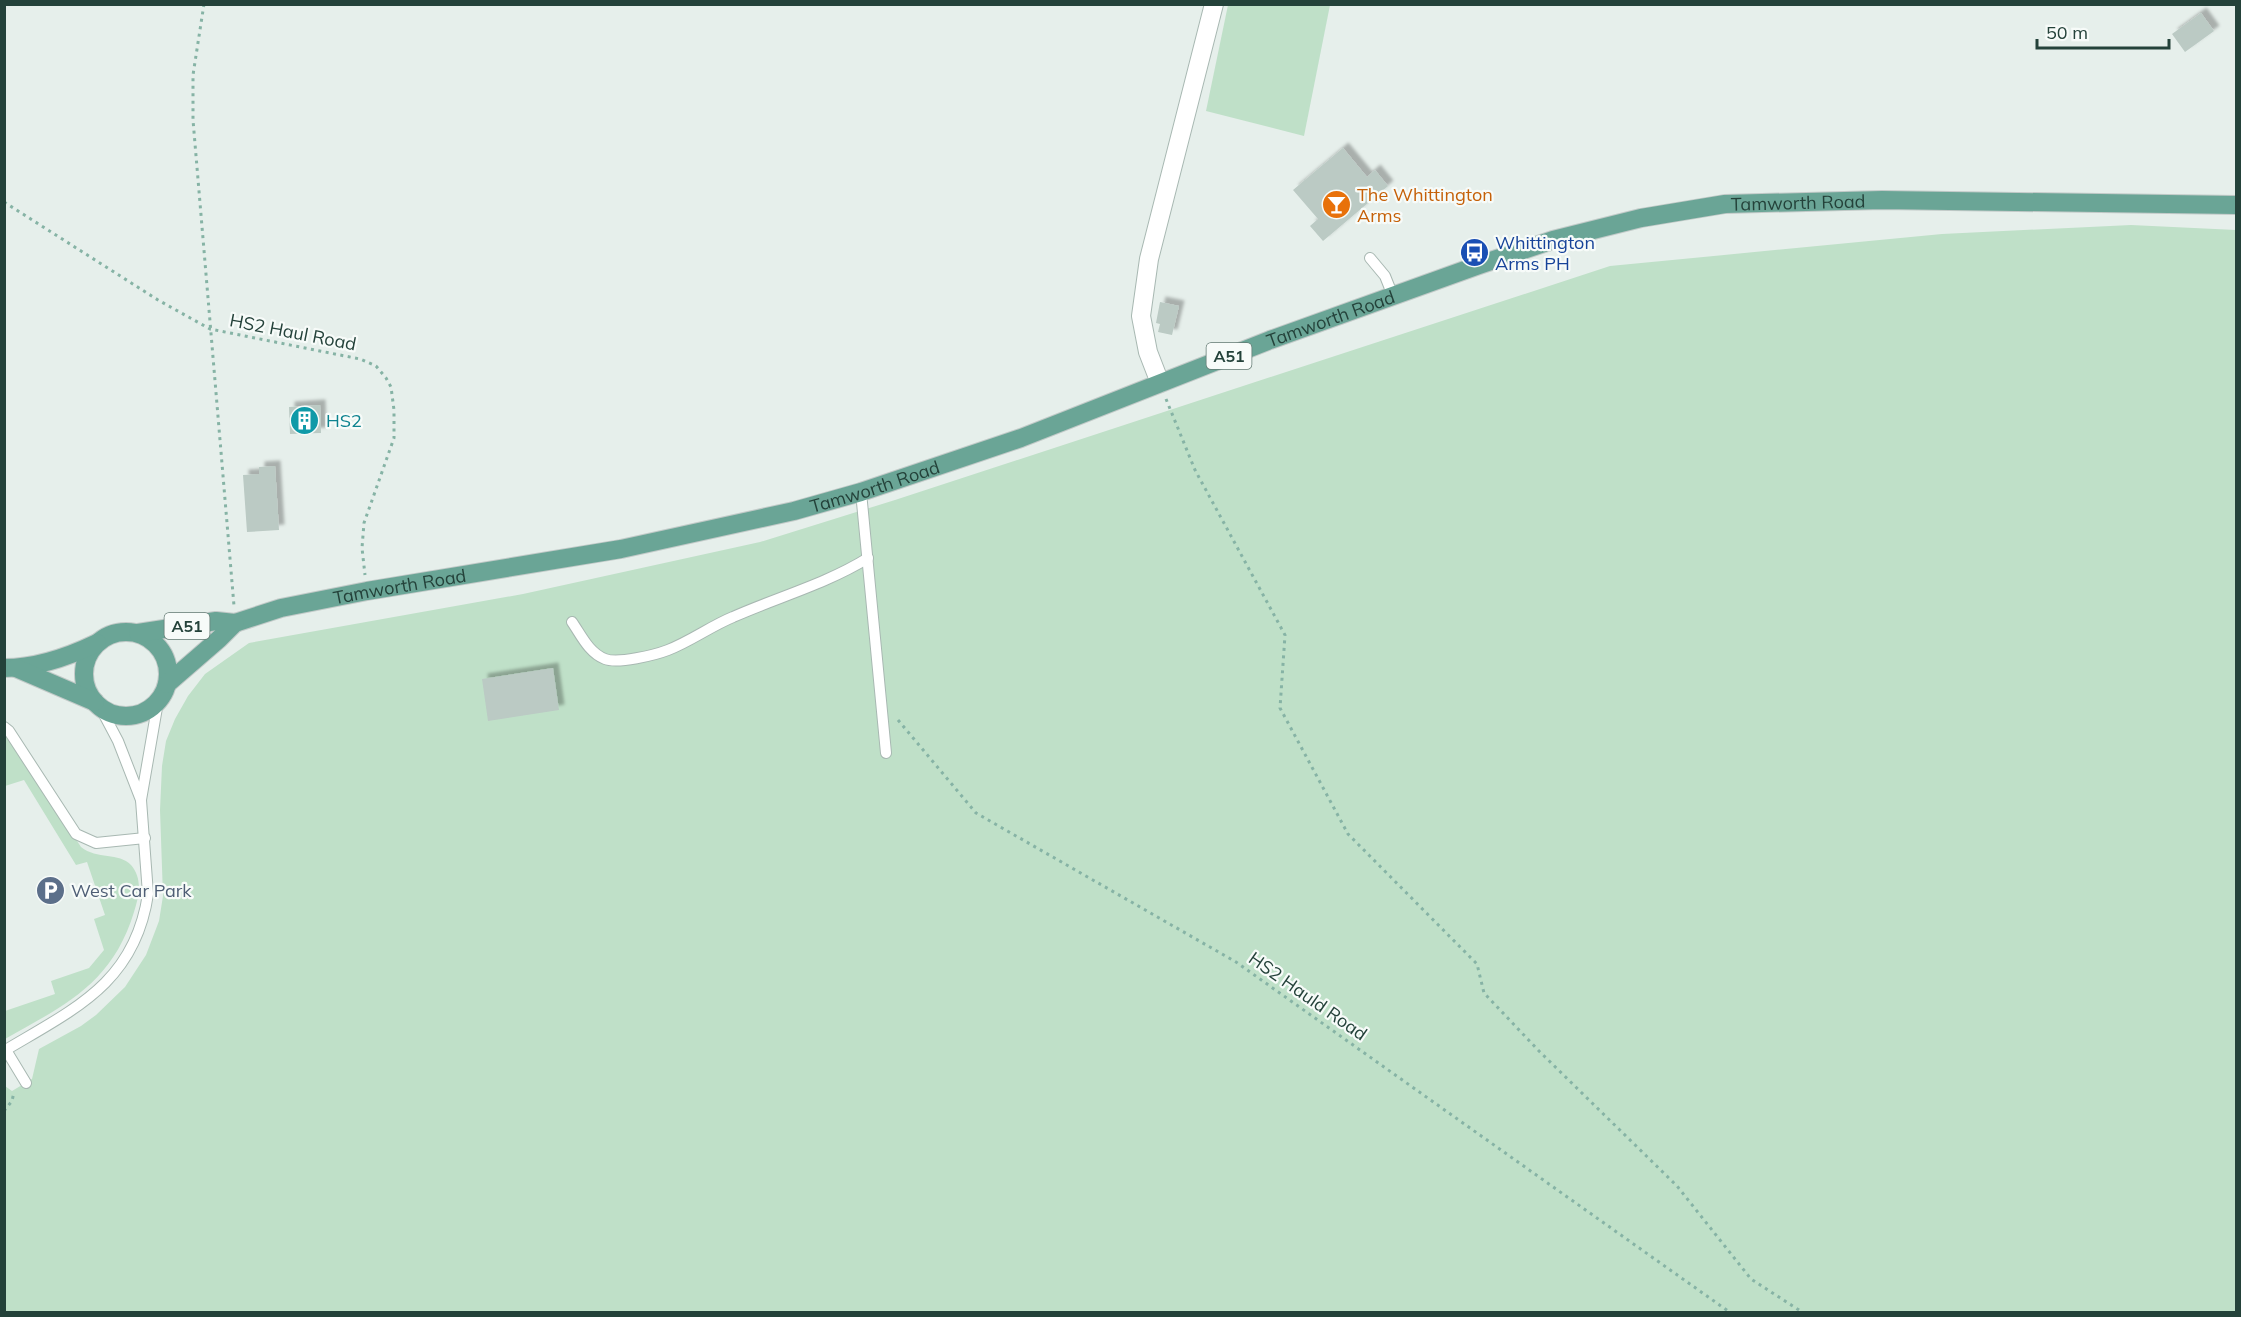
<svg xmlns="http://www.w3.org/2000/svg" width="2241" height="1317" font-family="Mulish,sans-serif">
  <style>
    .green { fill: #bfe0c8 }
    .building { fill: #bbcac4; filter: url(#shadow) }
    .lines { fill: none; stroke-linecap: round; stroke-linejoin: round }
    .lane-casing { stroke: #a8b8b2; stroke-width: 12 }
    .street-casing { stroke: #a8b8b2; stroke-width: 20 }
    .primary-casing { stroke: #c2cac8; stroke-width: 20 }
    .path { stroke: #86b3a5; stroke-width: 3; stroke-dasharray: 3 4.5; stroke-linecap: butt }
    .lane { stroke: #fff; stroke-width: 10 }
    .street { stroke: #fff; stroke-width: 18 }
    .primary { stroke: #6aa596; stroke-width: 18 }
    .labels { text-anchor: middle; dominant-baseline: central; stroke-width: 4.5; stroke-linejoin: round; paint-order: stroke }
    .shield { fill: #f7fbf9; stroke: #637a73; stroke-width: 1.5 }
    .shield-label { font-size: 16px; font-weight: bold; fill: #24423a }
    .food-label { font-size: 18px; fill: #c56008; stroke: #f7fbf9; text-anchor: start }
    .street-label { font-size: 18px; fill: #24423a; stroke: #f7fbf9 }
    .transit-label { font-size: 18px; fill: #164399; stroke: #f7fbf9; text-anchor: start }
    .culture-label { font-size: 18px; fill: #0d838f; stroke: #f7fbf9; text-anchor: start }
    .service-label { font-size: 18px; fill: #4e5e75; stroke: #f7fbf9; text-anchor: start }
  </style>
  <defs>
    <filter id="shadow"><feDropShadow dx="5.5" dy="-5.5" stdDeviation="1.5" flood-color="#0004"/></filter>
  </defs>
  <rect width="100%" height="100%" fill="#e6efeb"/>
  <!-- green -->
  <g class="green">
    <polygon points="1228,5 1330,5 1304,136 1206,111"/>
    <polygon points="2131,225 2236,230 2236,1312 5,1312 5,1086 12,1091 32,1079 39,1049 81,1026 96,1015 125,987 146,955 159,921 163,896 160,810 162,766 166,741 175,719 188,696 205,674 249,643 523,594 760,542 895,500 1610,266 1942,234"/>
    <path d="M4,735L12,742L81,847C97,860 119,852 131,865C143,879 139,896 134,912C112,984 65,1005 5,1039V1011L55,994L51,981L89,968L104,950L94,919L105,915L87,862L76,865L24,780L5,786Z"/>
  </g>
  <!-- building -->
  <g class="building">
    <polygon points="2201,13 2214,31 2185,52 2172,34"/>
    <polygon points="1343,148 1367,177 1375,170 1388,186 1323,241 1310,226 1318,219 1293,190"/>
    <polygon points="1160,302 1179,306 1172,335 1158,332 1160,324 1156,323"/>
    <polygon points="320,405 321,433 290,434 289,407"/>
    <polygon points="275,466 279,530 247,532 243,475 259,474 259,467"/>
    <polygon points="553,668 559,710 488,721 482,679"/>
  </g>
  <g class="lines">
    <defs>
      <g id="lane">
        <polyline points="1370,258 1385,276 1393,296"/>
        <polyline points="861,492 886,753"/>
        <path d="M572,622C581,635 589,653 605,659C618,664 655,655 668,650C691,641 711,626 733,617C778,597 826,584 868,558"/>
        <polyline points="100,707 118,741 141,800"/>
        <polyline points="4,727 9,731 76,834 96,843 145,838"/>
        <polyline points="6,1050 26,1083"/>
        <path d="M4,1051C74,1009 135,983 148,894L141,800L158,702"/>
      </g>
      <polyline id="street" points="1160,383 1148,352 1141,316 1149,259 1214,4"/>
      <g id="primary">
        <circle cx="126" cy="674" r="42"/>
        <path id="s1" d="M138,633L216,621L235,623L281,608L367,591L621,549L794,511L861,492L1021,438L1270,340L1479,265L1553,240L1641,218L1725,204L1882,200L2236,205"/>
        <path d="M4,668C36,668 70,656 97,643"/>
        <polyline points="16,668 95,702"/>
        <polyline points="167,684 219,639 235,623"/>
      </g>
    </defs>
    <!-- lane casing -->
    <use href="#lane" class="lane-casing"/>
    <!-- street casing -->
    <use href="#street" class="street-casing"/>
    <!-- primary casing -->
    <use href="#primary" class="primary-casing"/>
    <!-- path -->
    <g class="path">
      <polyline points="204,4 193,75 193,120 234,606"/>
      <polyline points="4,202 158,300 210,329 360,359 376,366 386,378 391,387 394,410 394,438 364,523 362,548 365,575"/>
      <polyline points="1166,399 1195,470 1285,635 1280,708 1348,834 1477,964 1484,993 1539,1051 1677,1186 1751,1279 1802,1312"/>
      <polyline points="898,720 976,813 1236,962 1728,1311"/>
      <polyline points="4,1111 12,1101 14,1092"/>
    </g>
    <!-- lane -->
    <use href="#lane" class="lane"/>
    <!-- street -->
    <use href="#street" class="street"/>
    <!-- primary -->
    <use href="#primary" class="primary"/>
  </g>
  <!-- icons -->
  <defs>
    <symbol id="bar-disc" viewBox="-11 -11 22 22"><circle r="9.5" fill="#e8710a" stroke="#f7fbf9"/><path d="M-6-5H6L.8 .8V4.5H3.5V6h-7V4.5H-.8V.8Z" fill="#fff"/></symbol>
    <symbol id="bus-disc" viewBox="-11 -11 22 22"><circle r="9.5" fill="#1a4fb4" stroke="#f7fbf9"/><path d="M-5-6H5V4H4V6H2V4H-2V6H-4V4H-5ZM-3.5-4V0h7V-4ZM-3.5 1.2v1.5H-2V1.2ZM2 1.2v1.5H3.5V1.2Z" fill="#fff"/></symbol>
    <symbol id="building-disc" viewBox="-11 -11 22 22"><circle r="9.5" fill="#0f9aa8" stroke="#f7fbf9"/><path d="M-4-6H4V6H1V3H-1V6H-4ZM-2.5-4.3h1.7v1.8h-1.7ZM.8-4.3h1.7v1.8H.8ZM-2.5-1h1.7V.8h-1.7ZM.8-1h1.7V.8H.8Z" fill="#fff"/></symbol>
    <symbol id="parking-disc" viewBox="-11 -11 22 22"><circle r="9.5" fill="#5c6f8a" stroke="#f7fbf9"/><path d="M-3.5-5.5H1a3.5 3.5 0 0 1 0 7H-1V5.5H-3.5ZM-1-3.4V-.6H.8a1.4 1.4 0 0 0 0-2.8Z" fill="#fff"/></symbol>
  </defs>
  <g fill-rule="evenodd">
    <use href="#bar-disc" x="1320" y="188" width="33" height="33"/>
    <use href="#bus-disc" x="1458" y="236" width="33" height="33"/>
    <use href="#building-disc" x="288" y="404" width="33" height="33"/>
    <use href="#parking-disc" x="34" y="874" width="33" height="33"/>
  </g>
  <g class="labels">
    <!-- shield labels -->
    <g class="shield">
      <rect x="1206.5" y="343" width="45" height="26" rx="4.5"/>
      <rect x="164.5" y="613" width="45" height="26" rx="4.5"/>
    </g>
    <g class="shield-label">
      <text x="1229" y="356">A51</text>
      <text x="187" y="626">A51</text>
    </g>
    <!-- food labels -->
    <g class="food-label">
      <text x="1357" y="194">The Whittington<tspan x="1357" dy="21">Arms</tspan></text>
    </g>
    <!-- street labels -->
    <g class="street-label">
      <text stroke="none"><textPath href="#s1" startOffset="1724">Tamworth Road</textPath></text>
      <text stroke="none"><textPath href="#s1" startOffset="1239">Tamworth Road</textPath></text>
      <text transform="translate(293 332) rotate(11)">HS2 Haul Road</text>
      <text stroke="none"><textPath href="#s1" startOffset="753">Tamworth Road</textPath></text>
      <text stroke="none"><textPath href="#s1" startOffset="267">Tamworth Road</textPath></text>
      <text transform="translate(1308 996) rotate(35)">HS2 Hauld Road</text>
    </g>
    <!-- transit labels -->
    <g class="transit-label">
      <text x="1495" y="242">Whittington<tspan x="1495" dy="21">Arms PH</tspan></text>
    </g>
    <!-- culture labels -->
    <g class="culture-label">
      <text x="326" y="420">HS2</text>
    </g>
    <!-- service labels -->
    <g class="service-label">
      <text x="71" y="890">West Car Park</text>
    </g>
  </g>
  <!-- border -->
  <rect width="2241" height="1317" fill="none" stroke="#24423a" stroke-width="12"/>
  <!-- scale -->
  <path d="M2037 39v9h132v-9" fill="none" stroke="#24423a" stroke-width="3"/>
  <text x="2046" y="39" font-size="18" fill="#24423a" stroke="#f7fbf9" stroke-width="4.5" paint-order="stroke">50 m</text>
</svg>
